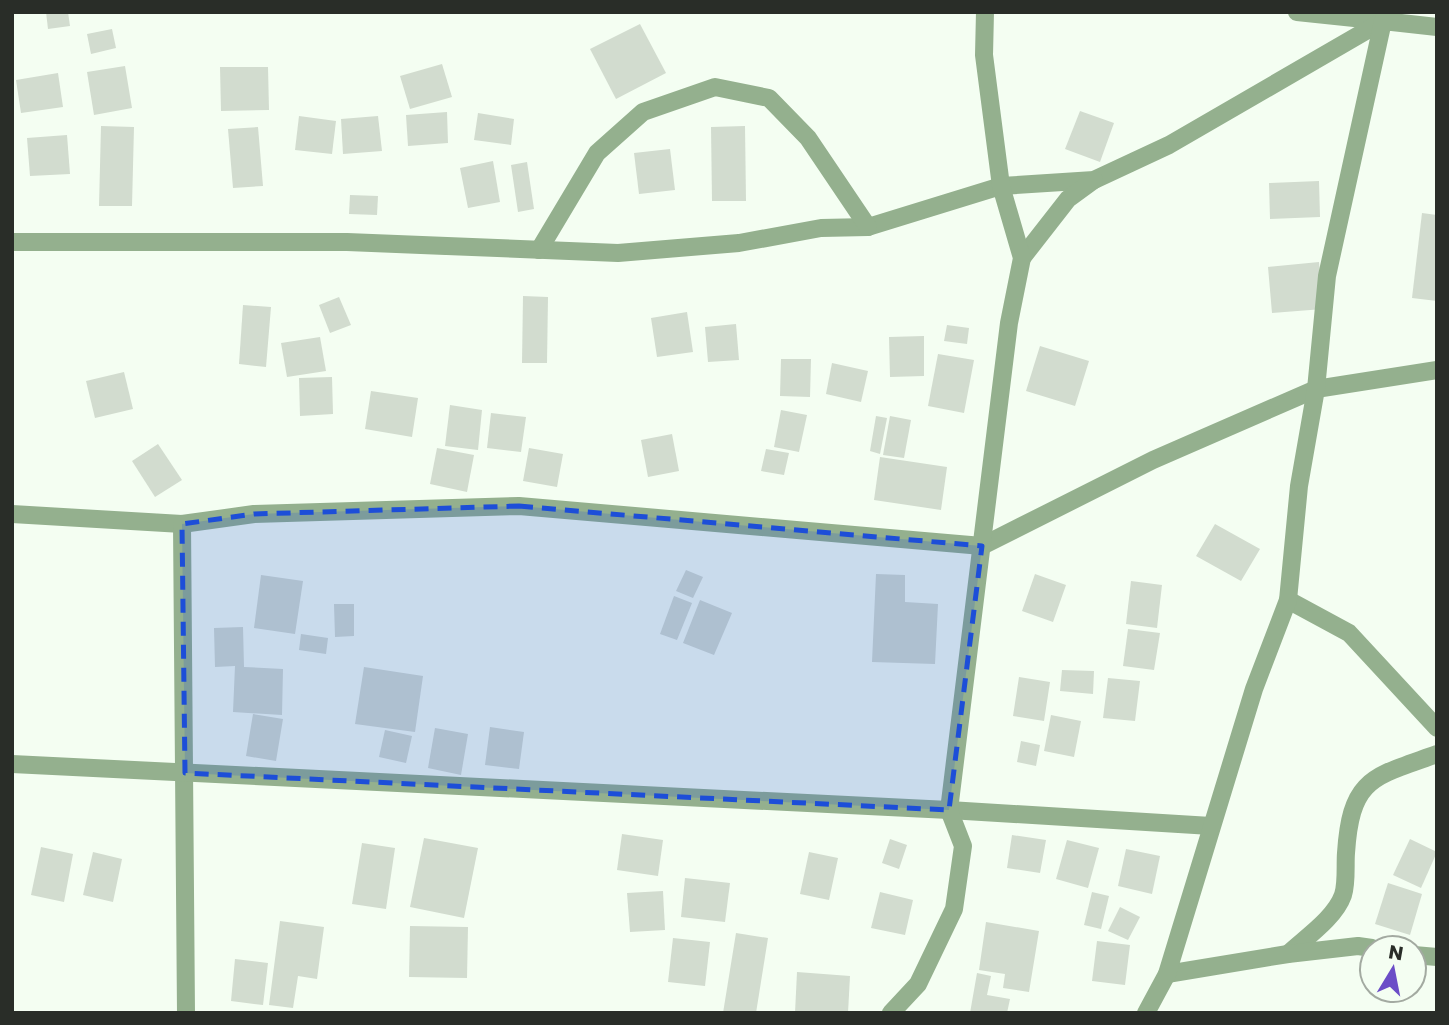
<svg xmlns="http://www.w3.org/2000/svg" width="1449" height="1025" font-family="Poppins,sans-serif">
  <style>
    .building { fill: #d2dccf }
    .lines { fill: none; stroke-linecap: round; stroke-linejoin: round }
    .street { stroke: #94b08e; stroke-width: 18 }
    .marked { fill: #1d4ed8; fill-opacity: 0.2; stroke: #1d4ed8; stroke-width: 5; stroke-dasharray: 14 9; stroke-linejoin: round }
  </style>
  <rect width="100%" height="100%" fill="#f4fef2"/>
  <!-- building -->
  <g class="building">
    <polygon points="46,12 68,12 70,26 48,29"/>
    <polygon points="640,24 666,73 616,99 590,49"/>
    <polygon points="112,29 116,48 91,54 87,34"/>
    <polygon points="442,64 452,97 410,109 400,76"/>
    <polygon points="125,66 132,108 94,115 87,72"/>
    <polygon points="220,67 268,67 269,110 221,111"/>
    <polygon points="58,73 63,107 21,113 16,80"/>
    <polygon points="1080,111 1114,123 1100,162 1065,149"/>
    <polygon points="447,112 448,143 408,146 406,115"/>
    <polygon points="478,113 514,119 511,145 474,140"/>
    <polygon points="299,116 336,121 332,154 295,150"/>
    <polygon points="378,116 382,151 343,154 341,119"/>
    <polygon points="101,126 134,127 132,206 99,206"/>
    <polygon points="745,126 746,201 712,201 711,127"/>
    <polygon points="258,127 263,186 233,188 228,129"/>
    <polygon points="67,135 70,174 30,176 27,138"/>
    <polygon points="670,149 675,190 639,194 634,153"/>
    <polygon points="493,161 500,202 468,208 460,168"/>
    <polygon points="527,162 534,209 518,212 511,165"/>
    <polygon points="1319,181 1320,217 1270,219 1269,183"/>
    <polygon points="350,195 378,196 377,215 349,214"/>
    <polygon points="1422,213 1437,215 1437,301 1412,298"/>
    <polygon points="1319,262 1323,309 1272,313 1268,267"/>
    <polygon points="523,296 548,297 547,363 522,363"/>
    <polygon points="339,297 351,325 330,333 319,305"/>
    <polygon points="243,305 271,307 266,367 239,364"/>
    <polygon points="687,312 693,352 657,357 651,318"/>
    <polygon points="736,324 739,360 708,362 705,327"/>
    <polygon points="947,325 969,328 967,344 944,341"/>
    <polygon points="924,336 924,376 890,377 889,337"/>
    <polygon points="320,337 326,371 287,377 281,343"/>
    <polygon points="1040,346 1089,361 1075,406 1026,391"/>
    <polygon points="938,354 974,360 964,413 928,406"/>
    <polygon points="781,359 811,359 810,397 780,396"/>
    <polygon points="832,363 868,371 861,402 826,394"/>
    <polygon points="124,372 133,409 95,418 86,381"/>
    <polygon points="332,377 333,414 300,416 299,378"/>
    <polygon points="371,391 418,398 412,437 365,429"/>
    <polygon points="450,405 482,410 478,450 445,446"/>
    <polygon points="781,410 807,415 799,452 774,447"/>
    <polygon points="491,413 526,417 521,452 487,448"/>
    <polygon points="876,416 887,418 880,454 870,451"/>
    <polygon points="890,416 911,420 904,458 883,455"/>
    <polygon points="672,434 679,471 648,477 641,440"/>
    <polygon points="158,444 182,480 155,497 132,461"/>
    <polygon points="437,448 474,455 467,492 430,484"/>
    <polygon points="529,448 563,454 557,487 523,481"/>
    <polygon points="766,449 789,453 784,475 761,471"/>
    <polygon points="880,457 947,467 941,510 874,500"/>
    <polygon points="1215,524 1260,549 1241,581 1196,556"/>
    <polygon points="686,570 703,577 693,598 676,591"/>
    <polygon points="876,574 905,575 905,602 938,604 935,664 872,662"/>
    <polygon points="1035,574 1066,585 1053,622 1022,611"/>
    <polygon points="261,575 303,581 295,634 254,628"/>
    <polygon points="1131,581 1162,585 1157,628 1126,624"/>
    <polygon points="674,596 692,603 677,640 660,634"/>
    <polygon points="700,600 732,613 714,655 683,643"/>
    <polygon points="334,604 354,604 354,636 335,637"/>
    <polygon points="243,627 244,667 283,669 282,715 233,712 235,666 215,667 214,628"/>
    <polygon points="1128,629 1160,633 1154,670 1123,666"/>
    <polygon points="301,634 328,638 326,654 299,650"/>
    <polygon points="364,667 423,676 415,732 355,724"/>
    <polygon points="1062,670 1094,671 1093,694 1060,691"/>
    <polygon points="1019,677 1050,682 1044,721 1013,716"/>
    <polygon points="1108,678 1140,681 1135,721 1103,718"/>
    <polygon points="253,714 283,719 276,761 246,756"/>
    <polygon points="1051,715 1081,721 1074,757 1044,751"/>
    <polygon points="490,727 524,732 519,769 485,765"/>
    <polygon points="435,728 468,734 461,775 428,768"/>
    <polygon points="385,730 412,736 406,763 379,757"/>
    <polygon points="1021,741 1040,745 1036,766 1017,762"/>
    <polygon points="622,834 663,840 658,876 617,870"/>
    <polygon points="1012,835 1046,840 1040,873 1007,868"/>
    <polygon points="424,838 478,848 464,918 410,907"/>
    <polygon points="890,839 907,845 899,869 882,863"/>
    <polygon points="1410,839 1437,852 1421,888 1393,875"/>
    <polygon points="1067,840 1099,848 1088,888 1056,879"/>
    <polygon points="362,843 395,848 386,909 352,904"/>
    <polygon points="41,847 73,854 64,902 31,895"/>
    <polygon points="1126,849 1160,856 1152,894 1118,886"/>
    <polygon points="93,852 122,859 113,902 83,895"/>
    <polygon points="809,852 838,858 829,900 800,894"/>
    <polygon points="685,878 730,883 725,922 681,917"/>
    <polygon points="1388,883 1422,894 1410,935 1375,924"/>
    <polygon points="663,891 665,930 630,932 627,893"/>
    <polygon points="880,892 913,900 905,935 871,928"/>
    <polygon points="1092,892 1109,896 1101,929 1084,925"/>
    <polygon points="1120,907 1140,917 1128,940 1108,931"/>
    <polygon points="280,921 324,927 317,979 298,976 293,1008 269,1005"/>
    <polygon points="986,922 1039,931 1029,992 1003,988 1005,974 979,970"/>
    <polygon points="410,926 468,927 467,978 409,977"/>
    <polygon points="736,933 768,938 756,1013 723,1013"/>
    <polygon points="673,938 710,942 705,986 668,982"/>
    <polygon points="1097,941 1130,945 1125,985 1092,981"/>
    <polygon points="235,959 268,963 263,1005 231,1001"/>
    <polygon points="797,972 850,976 848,1013 795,1013"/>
    <polygon points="977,973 991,976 987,995 1010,999 1007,1013 970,1013"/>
  </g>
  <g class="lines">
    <!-- street -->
    <g class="street">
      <polyline points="1297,12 1383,21"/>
      <polyline points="12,242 347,242 618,253 739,243 821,228 868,227 1001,186 1094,180 1169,145 1383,21 1389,12"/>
      <polyline points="539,250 597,153 643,112 715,87 769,98 808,138 868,227"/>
      <polyline points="1022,258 1068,199 1094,180"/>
      <polyline points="12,514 182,524 254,514 519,506 982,546 1153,460 1316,389 1437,370"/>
      <polyline points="182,524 186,1013"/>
      <polyline points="1288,600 1349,633 1437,728"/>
      <polyline points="12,764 949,810 1211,826"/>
      <path d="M1288,954C1305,938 1335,918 1343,895C1347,883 1345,865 1346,853C1351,777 1373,777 1437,754"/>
      <polyline points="1414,955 1437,957"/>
      <polyline points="1167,974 1288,954 1358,946 1372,948"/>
      <polyline points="891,1013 918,984 954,909 963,846 949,810 1009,323 1022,258 1001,186 984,55 985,12"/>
      <polyline points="1146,1013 1167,974 1254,689 1288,600 1299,486 1316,389 1327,276 1383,21 1437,27"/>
    </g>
  </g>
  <!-- marked area -->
  <path class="marked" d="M519,506L982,546L949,810L185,773L182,524L254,514Z"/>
  <!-- border -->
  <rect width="1449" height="1025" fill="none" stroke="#292d28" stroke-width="28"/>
  <!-- north arrow -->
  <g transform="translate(1393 969) rotate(10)"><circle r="33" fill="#f4fef2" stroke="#a3aaa1" stroke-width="2"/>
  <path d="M0-5L12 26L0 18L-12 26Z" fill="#6b4dc7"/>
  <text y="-10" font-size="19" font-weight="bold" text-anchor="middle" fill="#292d28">N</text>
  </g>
</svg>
